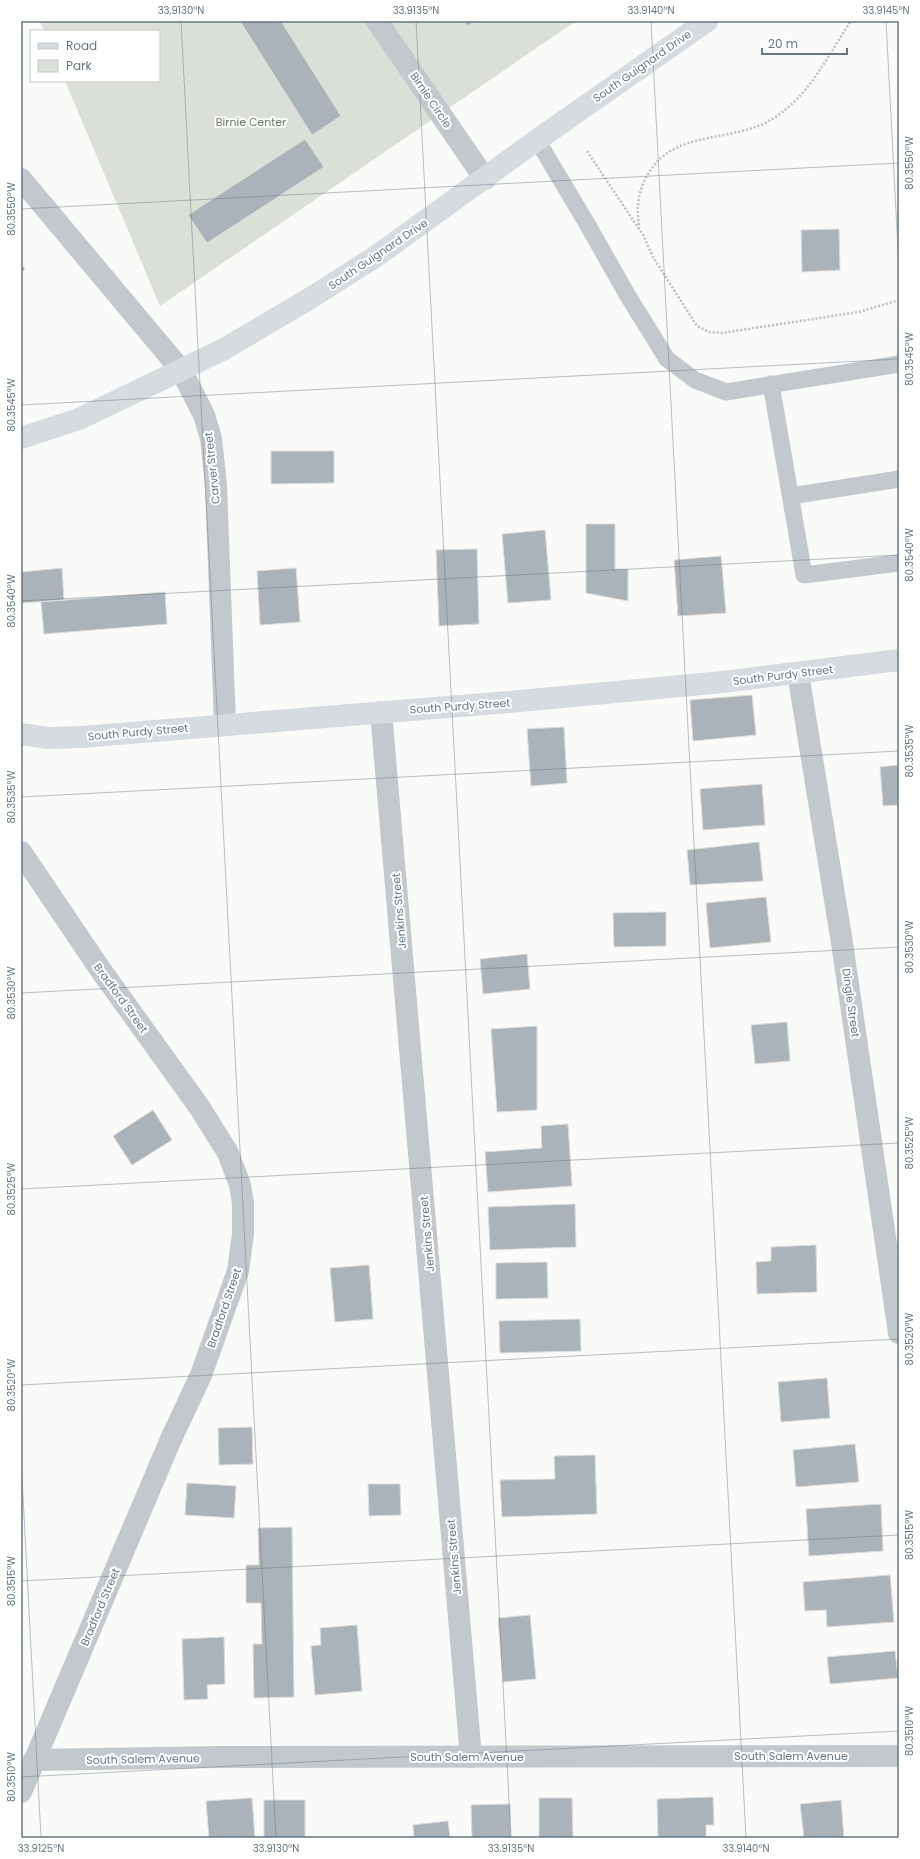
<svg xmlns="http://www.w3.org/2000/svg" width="920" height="1859" font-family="Poppins,sans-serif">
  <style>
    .green { fill: #dadfd7 }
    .building { fill: #aab3b9; stroke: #dcdcda }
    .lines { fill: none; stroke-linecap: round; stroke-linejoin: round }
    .path { stroke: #bbbfc2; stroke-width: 2.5; stroke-dasharray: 2 2; stroke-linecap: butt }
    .lane { stroke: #c3c8cc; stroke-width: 17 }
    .street { stroke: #c3c8cc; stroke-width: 22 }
    .secondary { stroke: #d6dbdf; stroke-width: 22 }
    .highway { stroke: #d6dbdf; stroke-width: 22 }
    .ticks { fill: none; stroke: #657683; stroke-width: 1; stroke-opacity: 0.45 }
    .labels { text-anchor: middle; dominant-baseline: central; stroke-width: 4; stroke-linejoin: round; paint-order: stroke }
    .street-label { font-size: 11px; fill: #657683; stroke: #fff }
    .park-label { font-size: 11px; fill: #687a64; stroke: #fff }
    .neatline { fill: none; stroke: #657683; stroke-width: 1.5 }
    .ticks-label { font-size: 10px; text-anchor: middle; fill: #657683 }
  </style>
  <rect width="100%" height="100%" fill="#fafaf8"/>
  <!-- green -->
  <polygon class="green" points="40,21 576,21 160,306 65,81 159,81 159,31 44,31"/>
  <!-- building -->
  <g class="building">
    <polygon points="240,21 281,21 341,116 312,135"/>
    <polygon points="464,21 476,21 467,26"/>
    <polygon points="305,139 324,167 207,243 188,215"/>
    <polygon points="839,229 840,270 802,272 801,230"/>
    <polygon points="21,264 25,269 21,273"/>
    <polygon points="271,451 334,451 334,483 271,484"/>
    <polygon points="586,524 615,524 615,569 628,569 628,601 586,593"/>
    <polygon points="545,530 551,600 508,603 502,534"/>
    <polygon points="477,549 479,624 439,626 436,550"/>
    <polygon points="721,556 726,613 678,616 674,560"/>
    <polygon points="62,568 64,600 21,603 21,572"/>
    <polygon points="296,568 300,622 260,625 257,571"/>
    <polygon points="165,592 167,624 44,634 41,602"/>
    <polygon points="752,695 756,735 693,741 690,700"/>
    <polygon points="564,727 567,783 531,786 527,729"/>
    <polygon points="899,765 899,805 883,806 880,767"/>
    <polygon points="762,784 765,825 703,830 700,789"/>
    <polygon points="759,842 763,881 690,885 687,850"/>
    <polygon points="766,897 771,942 710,948 706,903"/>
    <polygon points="666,912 666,946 614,947 613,913"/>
    <polygon points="527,954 530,989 483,994 480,959"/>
    <polygon points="787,1022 790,1061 755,1064 751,1025"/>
    <polygon points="537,1026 537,1110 497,1112 491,1029"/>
    <polygon points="153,1110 172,1140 132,1165 113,1136"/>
    <polygon points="568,1124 572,1186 488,1192 485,1152 542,1148 541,1126"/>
    <polygon points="575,1204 576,1247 490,1250 488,1207"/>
    <polygon points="816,1245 817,1292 757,1294 756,1262 771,1261 771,1247"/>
    <polygon points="547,1262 548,1298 496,1299 496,1263"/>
    <polygon points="369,1265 373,1319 335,1322 330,1268"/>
    <polygon points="580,1319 581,1351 500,1353 499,1321"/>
    <polygon points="827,1378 830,1418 781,1422 778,1382"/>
    <polygon points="252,1427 253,1464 219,1465 218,1428"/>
    <polygon points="855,1444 859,1482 796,1487 793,1450"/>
    <polygon points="595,1455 597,1514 502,1517 500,1480 555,1479 554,1456"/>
    <polygon points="187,1483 236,1486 234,1518 185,1515"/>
    <polygon points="368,1484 400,1484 401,1515 369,1516"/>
    <polygon points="881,1504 883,1551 809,1556 806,1509"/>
    <polygon points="292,1527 294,1697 254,1698 253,1644 262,1644 261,1603 246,1603 246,1565 259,1565 258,1528"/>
    <polygon points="890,1575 894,1622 827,1627 826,1610 805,1611 803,1582"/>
    <polygon points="530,1615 536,1679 503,1682 498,1618"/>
    <polygon points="357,1625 362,1691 315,1695 311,1646 321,1645 320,1628"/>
    <polygon points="224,1637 225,1684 207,1685 208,1699 184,1700 182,1639"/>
    <polygon points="895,1651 898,1678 830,1684 827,1657"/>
    <polygon points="713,1797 714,1825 706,1825 706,1838 658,1838 657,1799"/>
    <polygon points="252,1798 255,1838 209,1838 206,1801"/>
    <polygon points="539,1798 572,1798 573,1838 539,1838"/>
    <rect x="264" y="1800" width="41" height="38"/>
    <polygon points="841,1800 844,1838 804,1838 800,1804"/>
    <polygon points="510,1804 511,1838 472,1838 471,1805"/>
    <polygon points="448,1821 450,1838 414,1838 413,1825"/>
  </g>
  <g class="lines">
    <!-- path -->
    <g class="path">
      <polyline points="587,151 643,235 653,257 697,326 709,332 722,333 859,312 899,300"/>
      <path d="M639,229C639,221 637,213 638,205C639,193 643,181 650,171C676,129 736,143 774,118C810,95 828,55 851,21"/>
    </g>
    <!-- lane -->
    <g class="lane">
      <polyline points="537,140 586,222 628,296 667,359 695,380 726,392 899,364"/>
      <polyline points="771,384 804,575 899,563"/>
      <polyline points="791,496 899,479"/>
    </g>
    <!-- street -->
    <g class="street">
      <polyline points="377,21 485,179"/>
      <polyline points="21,179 181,370 204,415 211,438 216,485 225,725"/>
      <polyline points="798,673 842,943 899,1333"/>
      <polyline points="381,712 471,1757"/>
      <polyline points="21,852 100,969 200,1108 228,1153 240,1185 243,1203 243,1234 238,1271 201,1375 171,1439 21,1792"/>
      <polyline points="34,1760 219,1757 899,1756"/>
    </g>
    <!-- secondary -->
    <polyline class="secondary" points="21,734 48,738 81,737 509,702 723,682 899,660"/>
    <!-- highway -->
    <polyline class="highway" points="21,438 79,419 181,370 224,349 309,299 378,255 537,140 707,21"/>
  </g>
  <!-- ticks -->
  <path class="ticks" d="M181,21L276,1838M416,21L511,1838M651,21L746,1838M886,21L899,269M21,209L899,163M21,405L899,359M21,601L899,555M21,797L899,751M21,993L899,947M21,1189L899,1143M21,1385L899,1339M21,1458L41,1838M21,1581L899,1535M21,1777L899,1731"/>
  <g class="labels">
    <!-- street labels -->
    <g class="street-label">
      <text transform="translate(642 66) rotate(-35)">South Guignard Drive</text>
      <text transform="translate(431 100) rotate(56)">Birnie Circle</text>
      <text transform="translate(378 254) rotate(-34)">South Guignard Drive</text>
      <text transform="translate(212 468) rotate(-96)">Carver Street</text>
      <text transform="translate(783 675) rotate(-7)">South Purdy Street</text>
      <text transform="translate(460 706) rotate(-4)">South Purdy Street</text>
      <text transform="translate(138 732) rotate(-5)">South Purdy Street</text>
      <text transform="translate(399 911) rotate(-95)">Jenkins Street</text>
      <text transform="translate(121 998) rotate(54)">Bradford Street</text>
      <text transform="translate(851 1003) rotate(82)">Dingle Street</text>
      <text transform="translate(427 1234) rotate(-95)">Jenkins Street</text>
      <text transform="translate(224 1308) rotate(-71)">Bradford Street</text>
      <text transform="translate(454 1557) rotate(-95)">Jenkins Street</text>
      <text transform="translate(100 1607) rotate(-67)">Bradford Street</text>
      <text x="791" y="1756">South Salem Avenue</text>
      <text x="467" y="1757">South Salem Avenue</text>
      <text transform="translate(143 1759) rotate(-1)">South Salem Avenue</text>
    </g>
    <!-- park labels -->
    <g class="park-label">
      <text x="251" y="122">Birnie Center</text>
    </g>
  </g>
  <!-- border -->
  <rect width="920" height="1859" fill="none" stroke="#ffffff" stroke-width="44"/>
  <!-- legend -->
  <rect x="30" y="30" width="130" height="52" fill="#ffffff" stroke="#c1c8cd"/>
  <rect x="38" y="43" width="20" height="6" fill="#d6dbdf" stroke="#c1c8cd"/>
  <text x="66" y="50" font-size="12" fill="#657683">Road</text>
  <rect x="38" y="60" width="20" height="12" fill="#dadfd7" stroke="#c1c8cd"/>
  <text x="66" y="70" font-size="12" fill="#657683">Park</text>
  <!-- scale -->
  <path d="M762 48v6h85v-6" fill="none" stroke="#657683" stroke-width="2"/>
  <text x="768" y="48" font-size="12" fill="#657683" stroke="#ffffff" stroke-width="3" paint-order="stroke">20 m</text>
  <rect x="22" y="22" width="876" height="1815" class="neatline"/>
  <g class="ticks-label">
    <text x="181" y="14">33.9130°N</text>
    <text x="416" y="14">33.9135°N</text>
    <text x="651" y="14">33.9140°N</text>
    <text x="886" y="14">33.9145°N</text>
    <text transform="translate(909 163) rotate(-90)" y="4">80.3550°W</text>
    <text transform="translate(11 209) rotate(-90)" y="4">80.3550°W</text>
    <text transform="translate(909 359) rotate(-90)" y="4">80.3545°W</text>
    <text transform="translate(11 405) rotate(-90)" y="4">80.3545°W</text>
    <text transform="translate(909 555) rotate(-90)" y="4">80.3540°W</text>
    <text transform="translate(11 601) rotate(-90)" y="4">80.3540°W</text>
    <text transform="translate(909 751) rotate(-90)" y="4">80.3535°W</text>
    <text transform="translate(11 797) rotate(-90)" y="4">80.3535°W</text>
    <text transform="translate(909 947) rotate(-90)" y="4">80.3530°W</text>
    <text transform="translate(11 993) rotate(-90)" y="4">80.3530°W</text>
    <text transform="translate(909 1143) rotate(-90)" y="4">80.3525°W</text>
    <text transform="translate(11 1189) rotate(-90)" y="4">80.3525°W</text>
    <text transform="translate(909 1339) rotate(-90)" y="4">80.3520°W</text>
    <text transform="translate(11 1385) rotate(-90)" y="4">80.3520°W</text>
    <text transform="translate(909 1535) rotate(-90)" y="4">80.3515°W</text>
    <text transform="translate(11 1581) rotate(-90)" y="4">80.3515°W</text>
    <text transform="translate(909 1731) rotate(-90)" y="4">80.3510°W</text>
    <text transform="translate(11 1777) rotate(-90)" y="4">80.3510°W</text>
    <text x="41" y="1852">33.9125°N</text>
    <text x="276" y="1852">33.9130°N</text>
    <text x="511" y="1852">33.9135°N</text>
    <text x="746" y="1852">33.9140°N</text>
  </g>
</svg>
